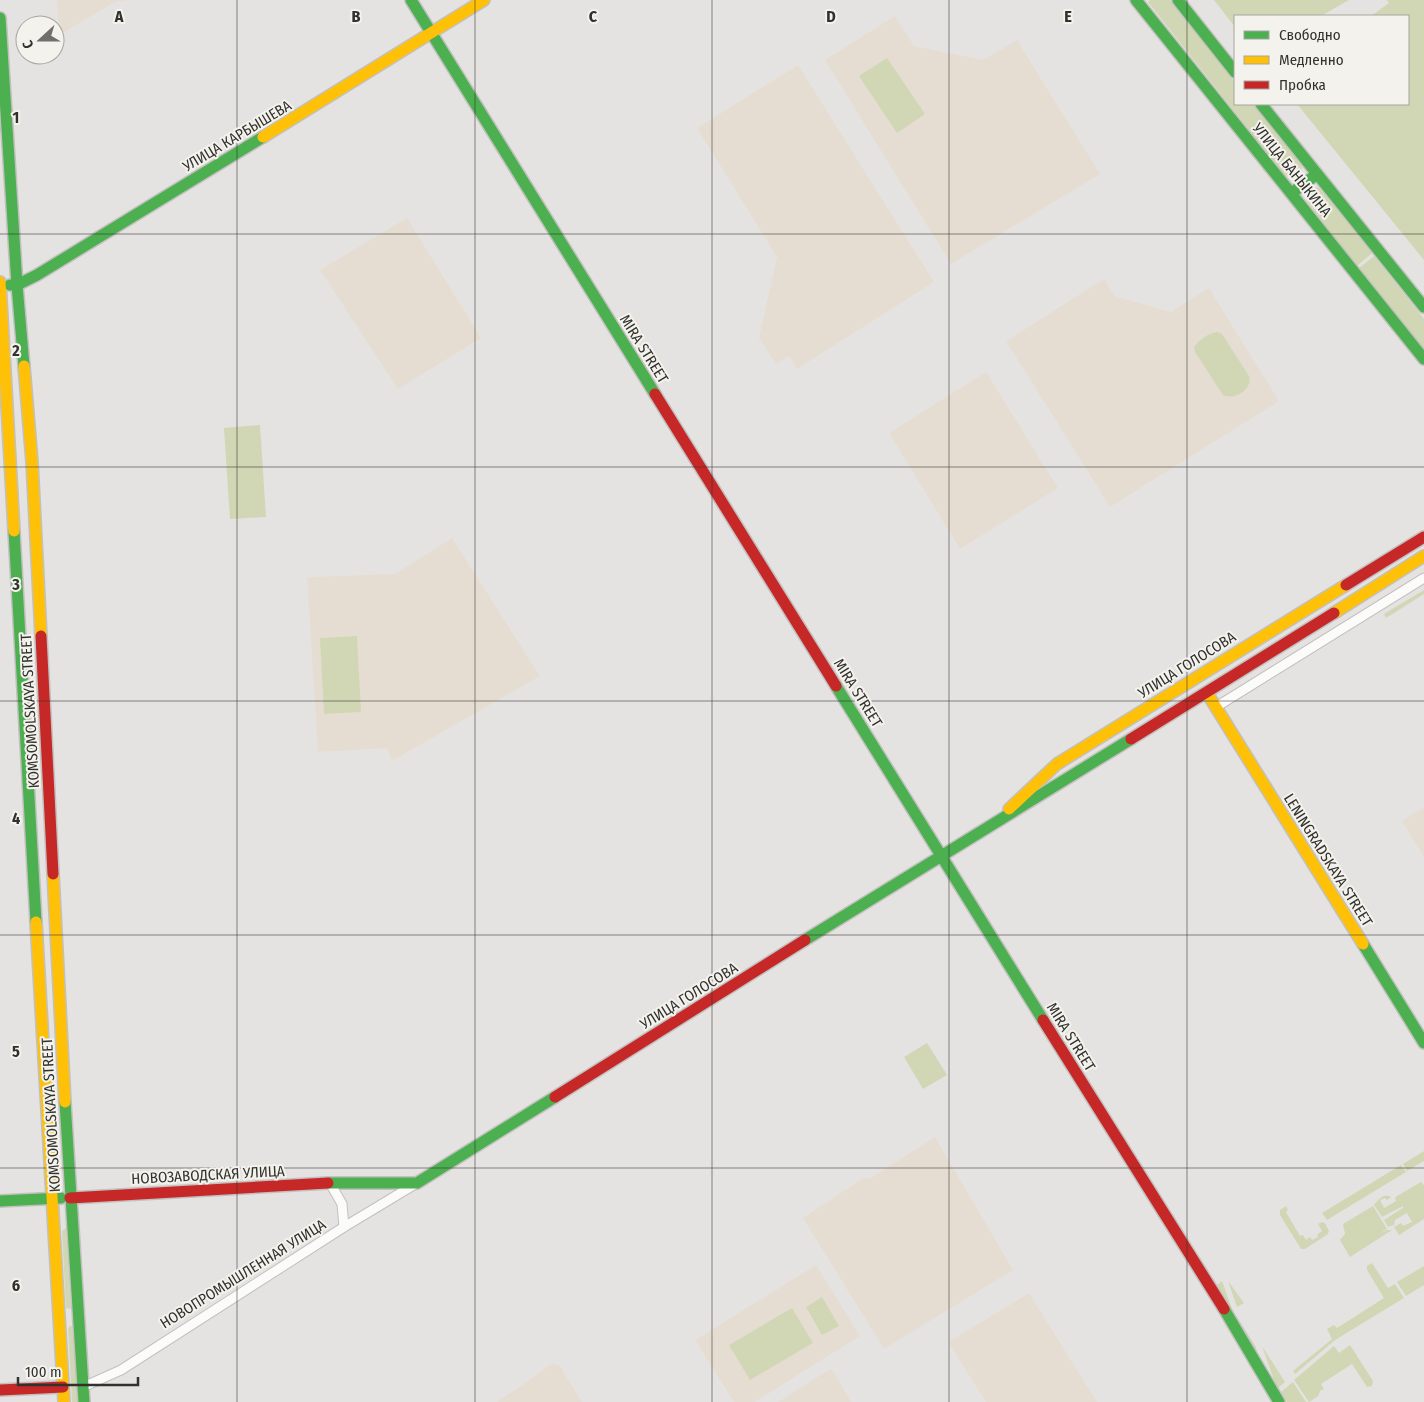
<svg xmlns="http://www.w3.org/2000/svg" width="1424" height="1402" font-family="'Fira Sans Condensed',sans-serif">
  <style>
    .education { fill: #e6ddd2 }
    .green { fill: #d1d7b4 }
    .lines { fill: none; stroke-linecap: round; stroke-linejoin: round }
    .street-casing { stroke: #c2c1bf; stroke-width: 11 }
    .fast-casing { stroke: #c2c1bf; stroke-width: 14 }
    .slow-casing { stroke: #c2c1bf; stroke-width: 14 }
    .jam-casing { stroke: #c2c1bf; stroke-width: 14 }
    .street { stroke: #fbfbfa; stroke-width: 9 }
    .fast { stroke: #4caf50; stroke-width: 11 }
    .slow { stroke: #ffc107; stroke-width: 11 }
    .jam { stroke: #c62828; stroke-width: 11 }
    .grid { fill: none; stroke: #31312e; stroke-width: 1; stroke-opacity: 0.55 }
    .labels { text-anchor: middle; dominant-baseline: central; stroke-width: 4; stroke-linejoin: round; paint-order: stroke }
    .street-label { font-size: 15px; fill: #31312e; stroke: #f4f2ec }
    .grid-label { font-size: 16px; text-anchor: middle; font-weight: bold; fill: #31312e; stroke: #f4f2ec; stroke-width: 4; stroke-linejoin: round; paint-order: stroke }
  </style>
  <rect width="100%" height="100%" fill="#e5e3e1"/>
  <!-- education -->
  <g class="education">
    <polygon points="57,0 127,0 115,2 59,35"/>
    <polygon points="895,16 914,46 983,60 1017,40 1100,174 951,264 825,60"/>
    <polygon points="798,65 934,282 797,369 789,356 776,364 759,338 777,257 697,128"/>
    <polygon points="407,218 481,338 398,389 320,270"/>
    <polygon points="1104,279 1115,296 1171,312 1209,288 1279,401 1110,507 1006,341"/>
    <polygon points="986,372 1058,488 960,549 889,433"/>
    <polygon points="452,538 540,676 392,761 387,748 318,752 307,577 395,574"/>
    <polygon points="1424,807 1424,857 1402,821"/>
    <polygon points="935,1137 1013,1270 884,1349 803,1218 862,1179 871,1178"/>
    <polygon points="816,1265 860,1336 755,1402 734,1402 695,1340"/>
    <polygon points="1029,1293 1097,1402 986,1402 948,1342"/>
    <polygon points="552,1364 559,1365 582,1402 497,1402"/>
    <polygon points="830,1369 834,1372 851,1402 778,1402"/>
  </g>
  <!-- green -->
  <g class="green">
    <polygon points="1150,0 1170,0 1235,82 1235,104 1253,104 1301,165 1302,169 1299,176 1291,178 1285,175 1148,2"/>
    <polygon points="1214,0 1349,0 1321,16 1235,16 1235,27"/>
    <polygon points="1387,0 1424,0 1424,260 1297,104 1408,104 1408,16 1371,16 1389,3"/>
    <polygon points="887,58 925,114 897,133 859,76"/>
    <polygon points="1317,187 1319,188 1372,253 1357,266 1307,201 1307,191"/>
    <polygon points="1374,256 1424,319 1424,350 1359,268"/>
    <path d="M1217,332L1222,334L1249,376C1253,389 1235,401 1223,395L1195,352L1194,347C1199,340 1209,333 1217,332Z"/>
    <polygon points="260,425 266,517 230,519 224,428"/>
    <polygon points="1424,590 1424,594 1386,618 1384,614"/>
    <polygon points="357,636 361,712 324,714 320,638"/>
    <polygon points="927,1043 947,1075 923,1089 904,1057"/>
    <polygon points="1424,1151 1424,1161 1407,1171 1403,1164"/>
    <polygon points="1401,1165 1406,1172 1327,1220 1322,1213"/>
    <path d="M1421,1182L1424,1185V1219L1399,1235L1394,1227L1401,1223L1403,1226L1412,1222L1407,1213L1395,1220L1394,1225L1388,1227L1384,1220L1403,1208V1206L1382,1217L1374,1205C1379,1199 1383,1193 1391,1197L1387,1200L1385,1198L1380,1200L1384,1208L1396,1201L1395,1198L1397,1196Z"/>
    <polygon points="1286,1206 1288,1210 1286,1212 1300,1236 1303,1235 1306,1240 1310,1237 1312,1240 1318,1237 1317,1235 1322,1231 1318,1224 1322,1222 1325,1223 1329,1231 1328,1234 1305,1249 1301,1249 1280,1215 1280,1210"/>
    <polygon points="1373,1206 1387,1229 1378,1235 1387,1230 1392,1230 1350,1257 1340,1240 1345,1234 1343,1224"/>
    <polygon points="66,1228 71,1309 66,1308 62,1231"/>
    <polygon points="1372,1263 1388,1288 1395,1284 1404,1298 1335,1340 1295,1374 1293,1371 1332,1339 1327,1329 1334,1325 1337,1328 1384,1298 1367,1270 1367,1266"/>
    <polygon points="1424,1266 1424,1285 1406,1296 1397,1282"/>
    <polygon points="1222,1281 1232,1309 1256,1347 1257,1355 1215,1287"/>
    <polygon points="1228,1281 1244,1303 1237,1307"/>
    <polygon points="822,1297 839,1326 822,1335 806,1307"/>
    <polygon points="792,1308 813,1343 750,1380 729,1345"/>
    <polygon points="70,1326 72,1326 80,1402 72,1402 68,1329"/>
    <polygon points="1350,1345 1373,1381 1372,1386 1367,1387 1352,1364 1321,1384 1324,1389 1320,1391 1318,1396 1309,1402 1294,1380 1334,1346 1339,1353"/>
    <polygon points="1262,1346 1285,1382 1278,1388 1274,1380"/>
    <polygon points="1293,1382 1306,1402 1287,1402 1281,1392"/>
  </g>
  <g class="lines">
    <defs>
      <g id="street">
        <polyline points="1216,707 1424,578"/>
        <polyline points="330,1183 342,1204 344,1227"/>
        <polyline points="83,1387 121,1370 344,1227 417,1183"/>
      </g>
      <g id="fast">
        <polyline points="411,0 655,394"/>
        <polyline points="1136,0 1424,359"/>
        <polyline points="1178,0 1235,72"/>
        <polyline points="0,18 17,285 24,366"/>
        <polyline points="1261,104 1424,307"/>
        <polyline points="1292,193 1317,174"/>
        <polyline points="10,285 17,285 37,275 263,137"/>
        <polyline points="14,531 36,922"/>
        <polyline points="836,686 1043,1020"/>
        <polyline points="805,940 1131,739"/>
        <polyline points="1363,944 1424,1043"/>
        <polyline points="65,1102 84,1402"/>
        <polyline points="328,1183 417,1183 555,1097"/>
        <polyline points="0,1201 61,1198"/>
        <polyline points="1224,1309 1279,1402"/>
      </g>
      <g id="slow">
        <polyline points="263,137 484,0"/>
        <polyline points="0,282 14,531"/>
        <polyline points="24,366 32,462 41,636"/>
        <polyline points="1334,613 1424,556"/>
        <polyline points="1207,693 1363,944"/>
        <polyline points="1009,809 1057,764 1346,585"/>
        <polyline points="53,874 65,1102"/>
        <polyline points="36,922 64,1402"/>
      </g>
      <g id="jam">
        <polyline points="655,394 836,686"/>
        <polyline points="1346,585 1424,537"/>
        <polyline points="41,636 53,874"/>
        <polyline points="1131,739 1334,613"/>
        <polyline points="1043,1020 1224,1309"/>
        <polyline points="555,1097 805,940"/>
        <polyline points="70,1198 328,1183"/>
        <polyline points="0,1390 63,1387"/>
      </g>
    </defs>
    <!-- street casing -->
    <use href="#street" class="street-casing"/>
    <!-- fast casing -->
    <use href="#fast" class="fast-casing"/>
    <!-- slow casing -->
    <use href="#slow" class="slow-casing"/>
    <!-- jam casing -->
    <use href="#jam" class="jam-casing"/>
    <!-- street -->
    <use href="#street" class="street"/>
    <!-- fast -->
    <use href="#fast" class="fast"/>
    <!-- slow -->
    <use href="#slow" class="slow"/>
    <!-- jam -->
    <use href="#jam" class="jam"/>
  </g>
  <!-- grid -->
  <path class="grid" d="M237,0V1402M475,0V1402M712,0V1402M949,0V1402M1187,0V1402M0,234H1424M0,467H1424M0,701H1424M0,935H1424M0,1168H1424"/>
  <g class="labels">
    <!-- street labels -->
    <g class="street-label">
      <text transform="translate(237 136) rotate(-31)">УЛИЦА КАРБЫШЕВА</text>
      <text transform="translate(1292 170) rotate(51)">УЛИЦА БАНЫКИНА</text>
      <text transform="translate(644 349) rotate(58)">MIRA STREET</text>
      <text transform="translate(1187 665) rotate(-32)">УЛИЦА ГОЛОСОВА</text>
      <text transform="translate(858 693) rotate(58)">MIRA STREET</text>
      <text transform="translate(30 711) rotate(-93)">KOMSOMOLSKAYA STREET</text>
      <text transform="translate(1328 860) rotate(58)">LENINGRADSKAYA STREET</text>
      <text transform="translate(689 996) rotate(-32)">УЛИЦА ГОЛОСОВА</text>
      <text transform="translate(1071 1037) rotate(58)">MIRA STREET</text>
      <text transform="translate(51 1115) rotate(-93)">KOMSOMOLSKAYA STREET</text>
      <text transform="translate(208 1175) rotate(-3)">НОВОЗАВОДСКАЯ УЛИЦА</text>
      <text transform="translate(243 1274) rotate(-32)">НОВОПРОМЫШЛЕННАЯ УЛИЦА</text>
    </g>
  </g>
  <g class="grid-label">
    <text x="119" y="22">A</text>
    <text x="356" y="22">B</text>
    <text x="593" y="22">C</text>
    <text x="831" y="22">D</text>
    <text x="1068" y="22">E</text>
    <text x="16" y="123">1</text>
    <text x="16" y="356">2</text>
    <text x="16" y="590">3</text>
    <text x="16" y="824">4</text>
    <text x="16" y="1057">5</text>
    <text x="16" y="1291">6</text>
  </g>
  <!-- legend -->
  <rect x="1234" y="15" width="175" height="90" fill="#f4f2ec" stroke="#a6a5a0"/>
  <rect x="1244" y="31" width="25" height="8" fill="#4caf50" stroke="#a6a5a0"/>
  <text x="1279" y="40" font-size="15" fill="#31312e">Свободно</text>
  <rect x="1244" y="56" width="25" height="8" fill="#ffc107" stroke="#a6a5a0"/>
  <text x="1279" y="65" font-size="15" fill="#31312e">Медленно</text>
  <rect x="1244" y="81" width="25" height="8" fill="#c62828" stroke="#a6a5a0"/>
  <text x="1279" y="90" font-size="15" fill="#31312e">Пробка</text>
  <!-- north arrow -->
  <g transform="translate(40 40) rotate(249)"><circle r="24" fill="#f4f2ec" stroke="#a6a5a0"/>
  <path d="M0-4L9 19L0 12L-9 19Z" fill="#706f6d"/>
  <text y="-8" font-size="14" font-weight="bold" text-anchor="middle" fill="#31312e">С</text>
  </g>
  <!-- scale -->
  <path d="M18 1377v8h120v-8" fill="none" stroke="#31312e" stroke-width="2.5"/>
  <text x="25" y="1377" font-size="15" fill="#31312e" stroke="#f4f2ec" stroke-width="4" paint-order="stroke">100 m</text>
</svg>
